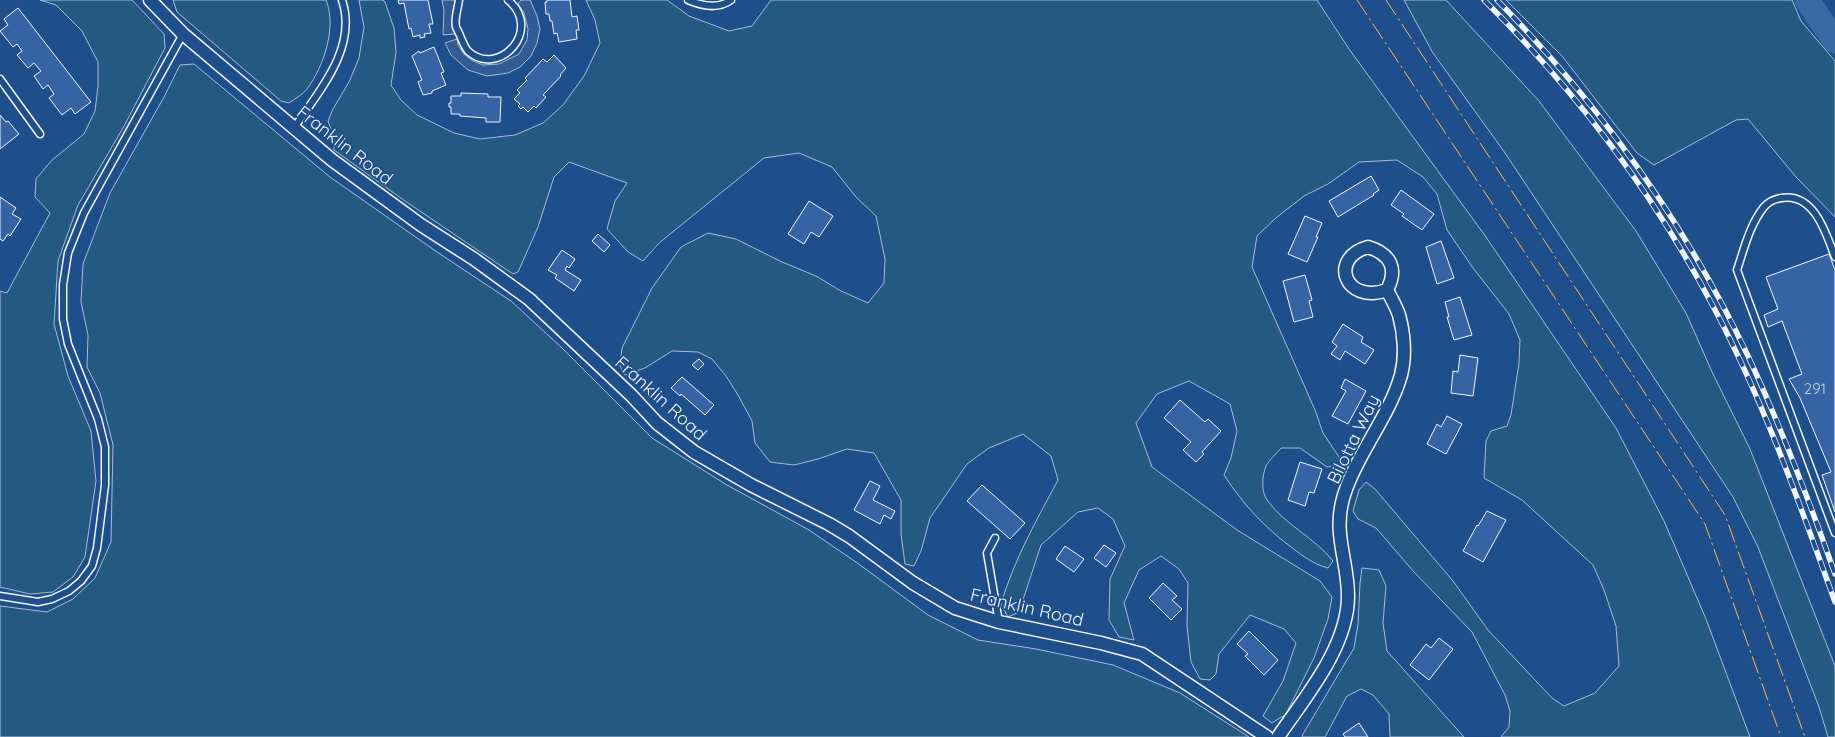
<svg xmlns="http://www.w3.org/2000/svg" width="1835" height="737" font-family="Quicksand,sans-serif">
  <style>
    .green { fill: #245a82; stroke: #a8bbd7 }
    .parking { fill: #305b95; stroke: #a8bbd7 }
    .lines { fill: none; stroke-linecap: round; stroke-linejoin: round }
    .river { stroke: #3b69a3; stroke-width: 25 }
    .building { fill: #3563a3; stroke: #f2f6ff }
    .service-casing { stroke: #f2f6ff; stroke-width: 9 }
    .minor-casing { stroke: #f2f6ff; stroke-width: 15 }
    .service { stroke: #1f4e8c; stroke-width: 6 }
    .minor { stroke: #1f4e8c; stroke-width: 12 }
    .rail-casing { stroke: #f2f6ff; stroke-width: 5.5 }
    .rail { stroke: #1f4e8c; stroke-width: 4; stroke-dasharray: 11; stroke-linecap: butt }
    .power { stroke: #ffb74d; stroke-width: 1; stroke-dasharray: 18 4 2.5 4; stroke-linecap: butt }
    .labels { text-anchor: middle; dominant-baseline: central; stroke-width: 4; stroke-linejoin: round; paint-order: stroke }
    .number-label { font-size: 15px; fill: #c3d1e8 }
    .street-label { font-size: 18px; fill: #f2f6ff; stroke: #1f4e8c }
  </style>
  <rect width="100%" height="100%" fill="#1f4e8c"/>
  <!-- green -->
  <g class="green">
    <polygon points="40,0 132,0 164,34 165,48 123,128 78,205 58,261 54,324 68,376 91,431 96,481 85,557 73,577 53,592 30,594 0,587 0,291 7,293 50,213 35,197 36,179 52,160 84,134 95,111 98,86 98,62 82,31 56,5"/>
    <path d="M173,0H326C337,27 324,66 307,89C303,94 295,99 289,103L281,101L177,12Z"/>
    <path d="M359,0H383L385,2L394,28L396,52L391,85L401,100L417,115L454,133L480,139L515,135L543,123L563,105L584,76L600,43L595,20L586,0H667L689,16L729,31L752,26L771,0H1317L1349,49L1486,237L1616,428L1664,521L1706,619L1750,737H1501L1509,727L1510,711L1505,695L1472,632L1414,572L1376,528L1358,519L1353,511L1359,490L1366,482L1375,489L1453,581L1488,630L1552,698L1564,706L1595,693L1619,666L1616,626L1604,590L1593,565L1522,500L1484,478L1486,441L1491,431L1507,426L1511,415L1519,363L1520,340L1509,314L1473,268L1447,230L1437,194L1423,177L1397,160L1359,162L1328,184L1304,196L1277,217L1257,236L1252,267L1315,410L1323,433L1339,457L1340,465L1327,467L1300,448H1281C1277,453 1269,460 1266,466C1262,476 1261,492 1267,500C1284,524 1315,538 1333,561L1328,568C1313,564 1303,556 1291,547C1263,526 1243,504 1224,475L1231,458L1237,431L1230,404L1189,381L1157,394L1136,423L1152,467L1237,530L1320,581L1332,597L1328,619L1314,658L1286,714L1272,723L1263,716L1283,681L1296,643L1284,629L1250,615L1219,654L1216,674L1210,680L1200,679L1191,662L1187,626L1188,583L1179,569L1161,556L1139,570L1124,603L1134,640L1119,637L1109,620L1110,579L1125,546L1113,519L1098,508L1078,512L1041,545L1019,612L1008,617L1001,604C1014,560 1036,521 1058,480L1051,456L1023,434L989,448L967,464L930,518L921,551L914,566L905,564L901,534V500L874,453L847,449L818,459L794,465L770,462L755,443L752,421L738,395L726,376L712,359L698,352L672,351L645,368L625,375L620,366L622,348L652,288L681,247L708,233L736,239L782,262L816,276L841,291L868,303L884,283L885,259L876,216L856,197L832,167L799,153L764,158L659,243L643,261L628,252L607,229L615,201L627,183L569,162L554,177L538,227L518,272L513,274L405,201L334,150L333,135L328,121L333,109L349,82L359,58L364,27Z"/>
    <polygon points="1404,0 1446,0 1539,101 1636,231 1686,313 1713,374 1750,449 1835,666 1835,737 1828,737 1819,707 1758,547 1733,497 1505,153 1433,53"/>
    <polygon points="1506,0 1792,0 1801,21 1835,61 1835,217 1796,177 1748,119 1736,120 1654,165 1637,153 1562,56"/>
    <polygon points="194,64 330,177 437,252 511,301 561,347 652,438 727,485 809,530 856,562 928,615 978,640 1036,649 1113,665 1180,693 1249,737 0,737 0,606 47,612 73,599 95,578 111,542 113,445 100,393 87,367 88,335 81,302 83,264 110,193 164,97 180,65"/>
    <polygon points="1362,568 1379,570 1386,586 1383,623 1387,651 1464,737 1390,737 1389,714 1373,695 1361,689 1347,696 1325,737 1302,737 1303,734 1354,648 1358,624 1360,583"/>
  </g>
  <!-- parking -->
  <g class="parking">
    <polygon points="442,0 454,0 456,9 455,34 443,35 444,10"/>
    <polygon points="521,0 530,0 531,2 537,16 540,29 537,43 531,56 520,67 508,73 487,76 468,70 451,55 445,43 457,39 458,45 464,54 473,61 483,65 499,64 519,54 527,40 528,29 524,13 518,4"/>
  </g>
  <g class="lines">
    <!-- river -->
    <polyline class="river" points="1807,0 1835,41"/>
  </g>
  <!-- building -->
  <g class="building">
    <polygon points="398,0 428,0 433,24 429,24 431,33 424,34 425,37 420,38 420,35 413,37 411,28 409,29 404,3 399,4"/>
    <polygon points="547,0 570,0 572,17 577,16 579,30 576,30 577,39 559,42 557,33 554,34 552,21 550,21 549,14 546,14 545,2 547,2"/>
    <polygon points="18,8 91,102 75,114 71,108 62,115 49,98 54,94 48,85 43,89 34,76 41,71 34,63 28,68 17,55 22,51 17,44 13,47 0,31 8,25 4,19"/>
    <polygon points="434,47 444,72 441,73 446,85 432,91 432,93 423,95 418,82 422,80 412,56 419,51 420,53"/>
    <polygon points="554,55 566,68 560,75 561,76 543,95 546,97 536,108 534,106 528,112 523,107 521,109 518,106 520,104 514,99 520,93 517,90 527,80 525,78 543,59 547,62"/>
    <polygon points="461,93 488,94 488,97 501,97 500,122 486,122 486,118 460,116 460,114 451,114 451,107 449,107 449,103 451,103 451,96 461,96"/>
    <polygon points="0,115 6,122 8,121 19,134 0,149"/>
    <polygon points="1371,176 1379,190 1373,194 1374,195 1338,217 1329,201"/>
    <polygon points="1401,190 1434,214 1422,230 1402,216 1404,214 1391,205"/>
    <polygon points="0,197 16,208 12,214 21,219 10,236 8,234 3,241 0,239"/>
    <polygon points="809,201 833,216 819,237 811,232 804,244 788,234"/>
    <polygon points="1305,216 1322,223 1316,237 1318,237 1307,262 1288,254"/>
    <polygon points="598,234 610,245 604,252 592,241"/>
    <polygon points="1441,241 1454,278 1437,284 1426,247"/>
    <polygon points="562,250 575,259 569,268 567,266 565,270 581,280 574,291 555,278 557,275 548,270"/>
    <polygon points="1829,254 1835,270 1835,512 1822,475 1831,472 1800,398 1789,379 1802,374 1782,321 1768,327 1764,315 1778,309 1766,277"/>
    <polygon points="1305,275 1312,300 1309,301 1313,317 1294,322 1283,281"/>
    <polygon points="1460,297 1472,335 1454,340 1447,317 1449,317 1445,302"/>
    <polygon points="1343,324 1363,337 1361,342 1374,350 1365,364 1345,351 1340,360 1331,354 1337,346 1332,342"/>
    <polygon points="1460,355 1478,358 1473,396 1451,393 1453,371 1458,372"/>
    <polygon points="699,359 704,364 698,370 692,365"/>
    <polygon points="682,377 714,405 705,415 681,394 680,396 671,388"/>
    <polygon points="1345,379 1366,391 1348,424 1332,416 1346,391 1341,388"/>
    <polygon points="1180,400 1205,422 1208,419 1221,431 1202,452 1204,454 1196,462 1183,450 1191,442 1164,418"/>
    <polygon points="1447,416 1462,424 1446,454 1427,444 1437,424 1441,427"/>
    <polygon points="1300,462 1322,469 1314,493 1309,492 1305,506 1288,500"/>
    <polygon points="870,481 880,486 873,500 895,511 891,519 884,515 880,524 854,510"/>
    <polygon points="982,485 1025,523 1010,539 967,501"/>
    <polygon points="1487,511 1506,520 1483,562 1463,551 1477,525 1478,526"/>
    <polygon points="1104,545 1116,553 1106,567 1094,558"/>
    <polygon points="1065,546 1084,559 1074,572 1056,559"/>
    <polygon points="1163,583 1177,596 1172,600 1182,609 1171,620 1149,598"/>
    <polygon points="1249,631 1278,660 1264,675 1245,656 1248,654 1237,644"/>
    <polygon points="1439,638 1453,649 1429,680 1410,665 1426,644 1431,648"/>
    <polygon points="1359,723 1368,737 1345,737 1343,734"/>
  </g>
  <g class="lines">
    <defs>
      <g id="service">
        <path d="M459,0C458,8 454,19 456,27C457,30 460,34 461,38C463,42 465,48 468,51C498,79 544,30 508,0"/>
        <path d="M688,0C702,6 719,9 731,0"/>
        <polyline points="0,79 40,134"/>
        <path d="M294,128C319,91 358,48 342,0"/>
        <path d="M1835,257C1826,233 1814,192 1781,198C1775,199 1769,201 1764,207C1750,224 1744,249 1737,270L1835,533"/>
        <polyline points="995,538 987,553 999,622"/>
        <polyline points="0,596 38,602 52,599 69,591 81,581 92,566 97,548 105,485 105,447 98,419 68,344 63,319 63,285 68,253 84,213 183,34"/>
      </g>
      <g id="minor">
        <polyline points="150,0 183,34 332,160 421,225 474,259 529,299 631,395 657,423 694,452 751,485 829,524 849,536 913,583 955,608 999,622 1101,643 1142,654 1267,737"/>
        <path d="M1368,247C1391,254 1398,269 1387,290C1345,305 1328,258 1368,247Z"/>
        <path d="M1278,737C1305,697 1348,647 1348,596C1348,559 1332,534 1344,495C1357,454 1390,415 1401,375C1406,356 1404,333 1399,315C1396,306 1391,298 1387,290"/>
      </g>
    </defs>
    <!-- service casing -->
    <use href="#service" class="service-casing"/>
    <!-- minor casing -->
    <use href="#minor" class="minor-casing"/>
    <!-- service -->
    <use href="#service" class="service"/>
    <!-- minor -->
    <use href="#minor" class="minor"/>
    <defs>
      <g id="rail">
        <path d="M1484,0C1576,91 1654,194 1714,308C1764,402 1799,502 1835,602"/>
        <path d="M1497,0C1599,104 1686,224 1748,356C1781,427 1809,500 1835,574"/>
      </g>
    </defs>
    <!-- rail casing -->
    <use href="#rail" class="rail-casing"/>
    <!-- rail -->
    <use href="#rail" class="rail"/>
    <!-- power -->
    <g class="power">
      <polyline points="1357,0 1705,524 1781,737"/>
      <polyline points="1386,0 1725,515 1805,737"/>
    </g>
  </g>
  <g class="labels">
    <!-- number labels -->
    <g class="number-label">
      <text x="1815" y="388">291</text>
    </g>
    <!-- street labels -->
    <g class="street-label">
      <text transform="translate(345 145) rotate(38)">Franklin Road</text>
      <text transform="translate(661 398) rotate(42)">Franklin Road</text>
      <text transform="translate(1353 439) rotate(-64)">Bilotta Way</text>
      <text transform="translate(1027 607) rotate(13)">Franklin Road</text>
    </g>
  </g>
</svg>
